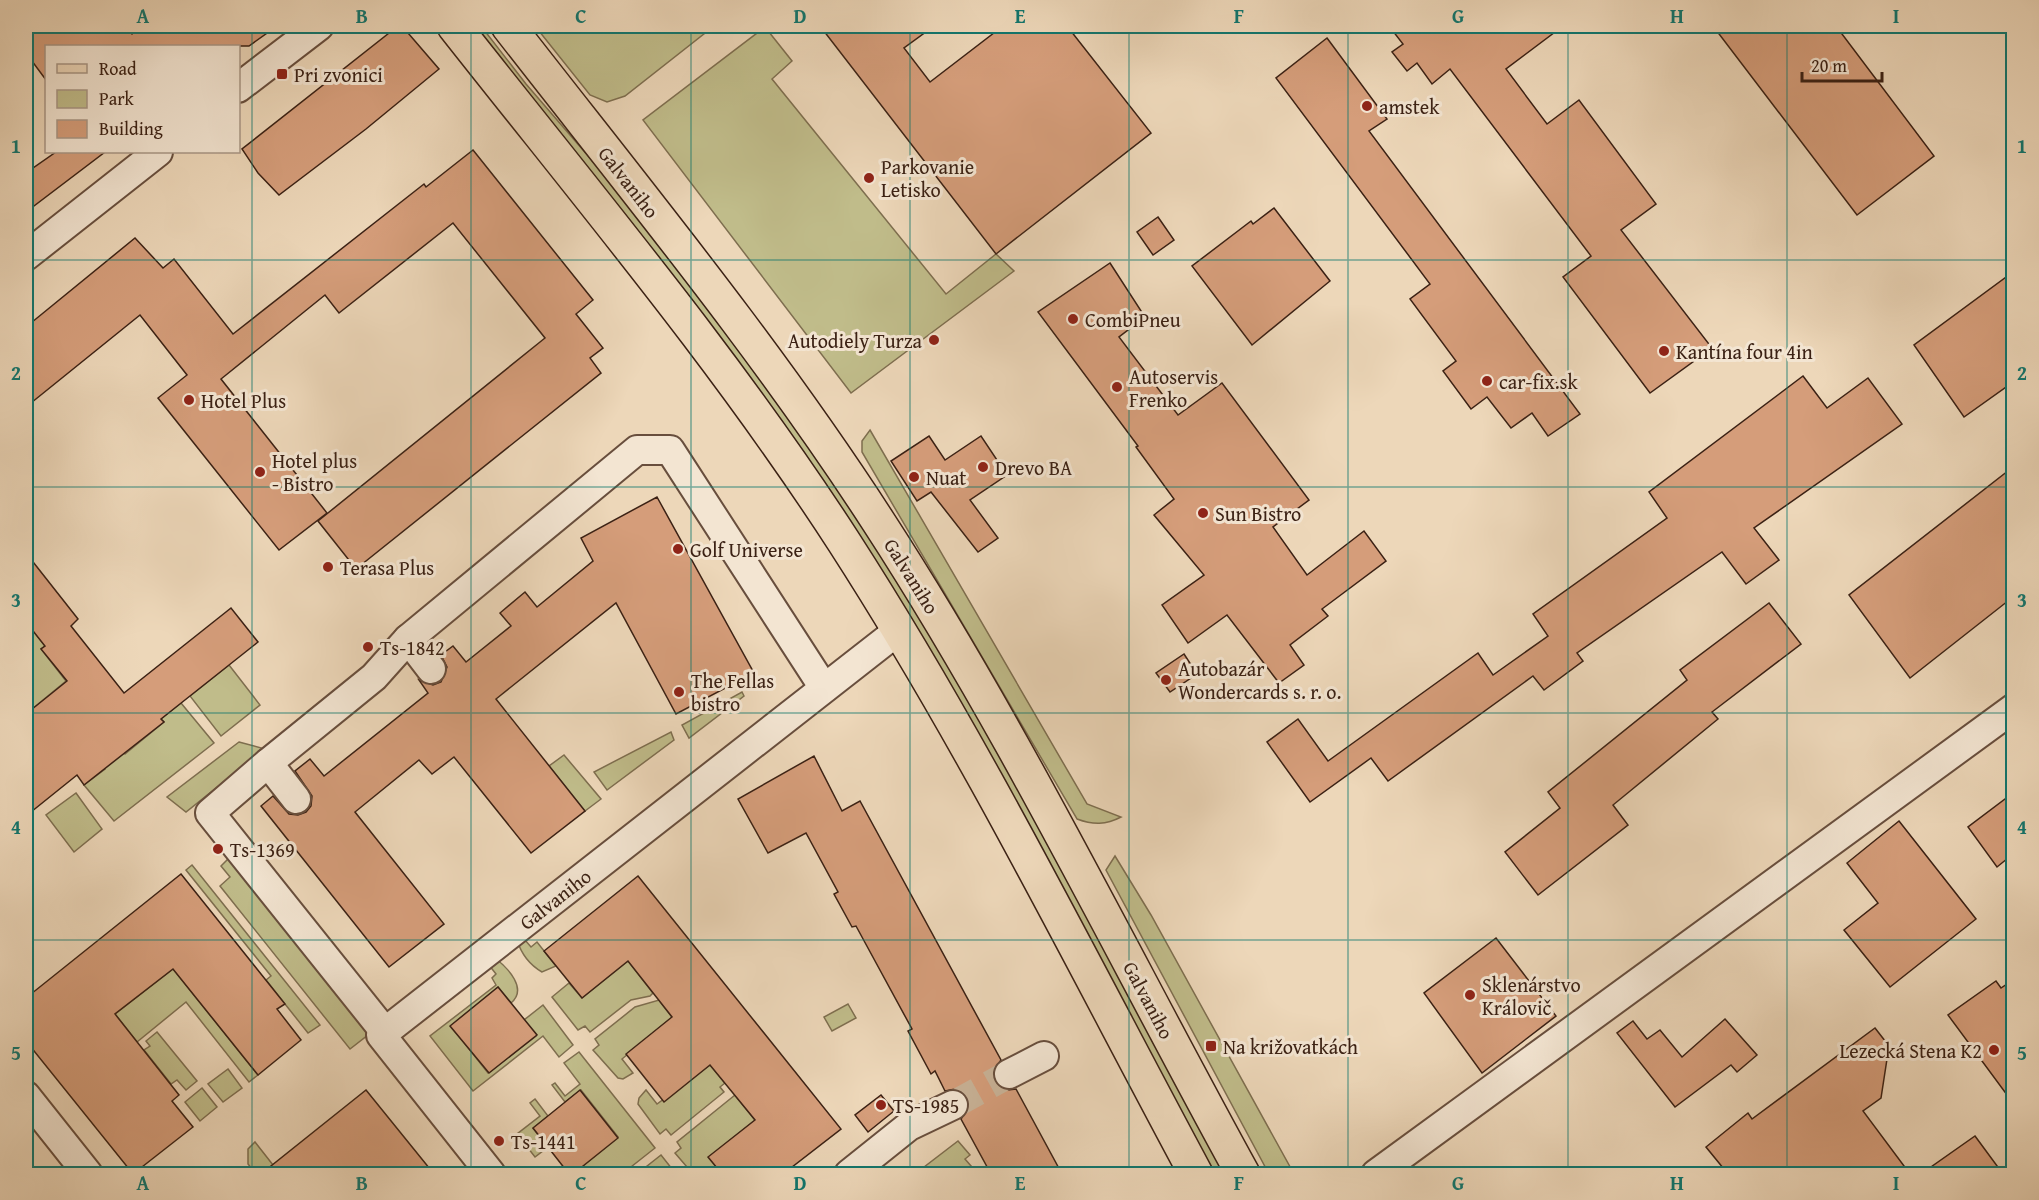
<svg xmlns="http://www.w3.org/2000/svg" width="2039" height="1200" font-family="'Gentium Book Plus',serif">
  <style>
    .green { fill: #c0bc8a; stroke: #7e6e4f; stroke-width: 1.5 }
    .building { fill: #d59d7a; stroke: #3b2114; stroke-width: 1.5 }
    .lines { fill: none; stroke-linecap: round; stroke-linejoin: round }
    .minor-tunnel { stroke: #c9b398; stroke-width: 28; stroke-dasharray: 28 14; stroke-linecap: butt }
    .minor-casing { stroke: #684e3d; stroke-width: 32 }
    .major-casing { stroke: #3b2114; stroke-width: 36 }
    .minor { stroke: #f3e5d2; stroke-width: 28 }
    .major { stroke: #edd7b9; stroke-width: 33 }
    .grid { fill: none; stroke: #0f766e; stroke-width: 1.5; stroke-opacity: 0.55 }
    .poi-dot { fill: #8f2418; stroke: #f3e5d2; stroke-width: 2 }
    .labels { text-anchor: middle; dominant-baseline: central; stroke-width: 6; stroke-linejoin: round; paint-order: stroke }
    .poi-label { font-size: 20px; fill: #3b2114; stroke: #f3e5d2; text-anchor: start }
    .street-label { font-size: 20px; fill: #3b2114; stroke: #f3e5d2 }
    .neatline { fill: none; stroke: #0f766e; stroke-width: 2 }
    .grid-label { font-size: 20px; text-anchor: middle; font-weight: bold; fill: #0f766e }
  </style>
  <rect width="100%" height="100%" fill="#edd7b9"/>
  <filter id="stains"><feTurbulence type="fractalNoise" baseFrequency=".00333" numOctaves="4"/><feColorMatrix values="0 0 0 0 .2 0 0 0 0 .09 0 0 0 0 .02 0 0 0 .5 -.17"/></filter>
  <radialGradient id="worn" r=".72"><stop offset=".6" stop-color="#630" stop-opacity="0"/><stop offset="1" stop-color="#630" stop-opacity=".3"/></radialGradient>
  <!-- green -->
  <g class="green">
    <polygon points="469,26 481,26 526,84 608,179 727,331 851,502 935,636 1226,1169 1214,1174 969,721"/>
    <polygon points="535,26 714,26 625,96 607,102 590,95"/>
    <polygon points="765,27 792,61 772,79 946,294 996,254 1014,271 851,393 643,120"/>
    <path d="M870,430L1087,804L1121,817C1106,825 1093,825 1077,819L862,452V441Z"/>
    <polygon points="26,622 45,646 41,649 66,681 26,714"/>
    <polygon points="229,665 260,705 221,736 190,696"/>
    <polygon points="742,692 744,696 689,738 682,725"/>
    <polygon points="181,703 214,743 114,821 84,785 105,769 97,759 116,744 125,754 164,722 161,719"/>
    <polygon points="671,732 674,740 607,790 594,772"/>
    <polygon points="239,742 265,749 186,812 167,797"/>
    <polygon points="564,755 601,799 585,811 549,766"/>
    <polygon points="76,793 102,829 74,852 46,815"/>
    <polygon points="233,854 373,1031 350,1049 220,886 230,877 221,866"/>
    <polygon points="1115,856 1151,915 1294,1174 1269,1174 1106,870"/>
    <polygon points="192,865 320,1025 308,1033 266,980 271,976 186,870"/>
    <path d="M519,933L531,947L537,942L556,966L542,972C530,965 521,953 517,940Z"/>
    <path d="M495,958C508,968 528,989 511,1003L498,987L451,1026L488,1073L536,1036L524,1020L543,1005L573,1045L559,1057L543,1036L473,1091L430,1036L496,985L492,978L496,974L485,960Z"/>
    <polygon points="628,961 653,993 650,996 631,1000 590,1032 585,1026 578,1030 552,997 569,983 582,998"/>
    <polygon points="173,969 258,1075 249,1082 186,1002 137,1042 115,1014"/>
    <polygon points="659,1000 672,1017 622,1059 633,1073 623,1079 618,1078 593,1050 599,1045 595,1039 635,1007"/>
    <polygon points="848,1004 856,1018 832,1031 824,1017"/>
    <polygon points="157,1032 197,1081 186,1090 177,1080 171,1084 144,1050 150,1046 146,1041"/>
    <polygon points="579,1052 655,1148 622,1174 573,1174 618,1137 581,1090 565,1102 552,1085 555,1083 565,1096 580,1084 564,1063"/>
    <polygon points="710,1065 725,1083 720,1087 724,1092 671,1135 666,1129 660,1134 638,1104 639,1098 646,1090 657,1104"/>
    <polygon points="228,1069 242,1088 223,1102 208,1084"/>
    <polygon points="202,1088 217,1107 200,1121 185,1102"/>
    <polygon points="735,1095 755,1120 709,1157 721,1172 693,1174 675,1153 681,1148 677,1142"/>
    <polygon points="535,1099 548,1116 533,1128 548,1147 535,1157 517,1134 540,1116 530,1103"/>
    <polygon points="958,1141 970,1155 965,1159 978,1174 915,1174"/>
    <polygon points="255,1142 273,1165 272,1166 278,1174 256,1174 248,1164 248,1149"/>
    <polygon points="661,1155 676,1174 637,1174"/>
  </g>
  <!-- building -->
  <g class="building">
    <polygon points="26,26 125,26 132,34 143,26 277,26 249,46 46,46 46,80 26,53"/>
    <polygon points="398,26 402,26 439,69 366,129 279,195 258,173 242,149"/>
    <polygon points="820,26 934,26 904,48 930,82 1003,26 1067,26 1151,133 996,254"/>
    <polygon points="1389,26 1563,26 1506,69 1547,124 1579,100 1656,204 1621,230 1712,348 1650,393 1563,277 1591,256 1450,69 1432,84 1417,63 1407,71 1392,52 1403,44"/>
    <polygon points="1713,26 1836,26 1934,156 1857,215"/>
    <polygon points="1327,38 1387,119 1369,131 1580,414 1548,436 1532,413 1511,428 1487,397 1471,409 1443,371 1456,361 1410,299 1430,284 1276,78"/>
    <polygon points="473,150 593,300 576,314 603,348 590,358 601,373 356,569 318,521 545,338 453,223 339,313 325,295 221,379 327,513 279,550 158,398 187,375 140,315 26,407 26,327 135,238 163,268 174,259 233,334 424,184 426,187"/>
    <polygon points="56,152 105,152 26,212 26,173"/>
    <polygon points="1274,208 1330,281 1252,345 1192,266 1251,221 1253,224"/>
    <polygon points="1158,217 1174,240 1153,255 1137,232"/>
    <polygon points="1110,263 1145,317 1119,337 1178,415 1222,383 1309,500 1273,527 1307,575 1364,531 1386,561 1322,609 1328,616 1290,645 1304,665 1279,683 1227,615 1188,643 1162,605 1204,575 1154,515 1174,499 1136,447 1138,446 1038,312"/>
    <polygon points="2013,272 2013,382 1964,417 1914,345"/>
    <polygon points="1803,376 1827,408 1868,378 1902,424 1754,528 1779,560 1746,584 1722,552 1577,653 1583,661 1544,690 1533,676 1388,781 1371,758 1310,802 1267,742 1298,719 1328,761 1478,653 1493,675 1548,636 1533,614 1667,518 1649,492"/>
    <polygon points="929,436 945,460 981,436 1007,475 970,500 998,538 978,552 931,492 917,501 891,461"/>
    <polygon points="2013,467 2013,597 1910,678 1849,595"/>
    <polygon points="657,497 754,673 676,714 616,603 496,699 585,811 531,853 454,757 432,774 419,760 355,812 444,924 389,967 261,806 273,796 289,814 298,815 306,812 311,806 312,796 295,771 310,759 324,776 428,693 419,680 433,685 441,682 447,667 441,655 453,646 466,662 511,626 500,613 525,592 537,607 593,561 581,538"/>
    <polygon points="26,553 78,619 71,626 124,693 231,608 258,642 161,719 164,722 84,785 77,775 26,816 26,714 67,681 41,649 45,646 26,622"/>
    <polygon points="1769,603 1801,644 1712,712 1718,719 1613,805 1628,825 1538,895 1505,852 1560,808 1548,792 1687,680 1680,670"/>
    <polygon points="1184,654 1197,674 1170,692 1156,673"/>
    <polygon points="814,756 842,811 860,801 1001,1060 993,1073 995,1082 1008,1090 1016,1089 1062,1174 991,1174 961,1119 969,1107 968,1097 955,1089 945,1091 935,1071 931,1074 908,1031 912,1029 856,926 852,927 834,894 838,892 806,833 768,853 738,799"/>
    <polygon points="2013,793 2013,854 1997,867 1968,827"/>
    <polygon points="1899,821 1976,919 1890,987 1844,930 1878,903 1847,863"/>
    <polygon points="181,874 285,1004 277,1009 301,1040 258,1075 173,969 115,1014 179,1095 172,1101 193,1127 133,1174 26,1041 26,998"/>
    <polygon points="638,876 841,1129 783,1174 722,1174 708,1157 755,1120 710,1065 664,1102 626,1054 672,1017 628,961 582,998 544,951"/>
    <polygon points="1496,938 1556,1016 1482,1073 1424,993"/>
    <polygon points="2013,980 2013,1103 1948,1015 1996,981 2001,988"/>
    <polygon points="498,987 537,1035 489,1073 450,1026"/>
    <polygon points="1725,1019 1757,1055 1737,1072 1731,1065 1675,1107 1617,1033 1633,1021 1647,1039 1660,1030 1682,1057"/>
    <polygon points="1875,1028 1889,1046 1881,1098 1863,1111 1910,1174 1728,1174 1706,1147 1748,1113 1752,1119"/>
    <polygon points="366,1090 434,1174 261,1174"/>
    <polygon points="580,1090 618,1138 573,1174 569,1174 533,1128"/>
    <polygon points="881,1095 894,1111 868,1132 855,1115"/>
    <polygon points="1975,1136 2003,1174 1921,1174"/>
  </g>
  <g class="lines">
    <!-- minor-tunnel -->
    <polyline class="minor-tunnel" points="953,1105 1009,1074"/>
    <defs>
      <g id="minor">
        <polyline points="238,88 319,26"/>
        <polyline points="26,256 158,152"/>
        <polyline points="408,639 431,669"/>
        <polyline points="268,763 374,677 408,639 637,450 670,450 824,688"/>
        <polyline points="296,799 268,763 210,813 385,1032"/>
        <polyline points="1009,1074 1044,1056"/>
        <polyline points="26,1096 88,1174"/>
        <polyline points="491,1174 381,1035 899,630"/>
        <polyline points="849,1174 909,1126 953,1105"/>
        <polyline points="1376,1174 2014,708"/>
      </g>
      <g id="major">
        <path d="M454,26C587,195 727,361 844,542C975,745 1082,962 1196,1174"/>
        <path d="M508,26C634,188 766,348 878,521C1014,730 1123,956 1243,1174"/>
      </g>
    </defs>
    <!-- minor casing -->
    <use href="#minor" class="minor-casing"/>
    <!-- major casing -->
    <use href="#major" class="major-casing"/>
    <!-- minor -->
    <use href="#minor" class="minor"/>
    <!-- major -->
    <use href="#major" class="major"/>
  </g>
  <!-- grid -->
  <path class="grid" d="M252,26V1174M471,26V1174M691,26V1174M910,26V1174M1129,26V1174M1348,26V1174M1568,26V1174M1787,26V1174M26,260H2014M26,487H2014M26,713H2014M26,940H2014"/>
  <!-- markers -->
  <g class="poi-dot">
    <rect x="276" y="68" width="12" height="12" rx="3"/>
    <circle cx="1367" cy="106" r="6"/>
    <circle cx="869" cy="178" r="6"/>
    <circle cx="1073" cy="319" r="6"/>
    <circle cx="934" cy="340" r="6"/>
    <circle cx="1664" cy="351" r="6"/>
    <circle cx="1487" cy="381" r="6"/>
    <circle cx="1117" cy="387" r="6"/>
    <circle cx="189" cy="400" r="6"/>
    <circle cx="983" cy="467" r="6"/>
    <circle cx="260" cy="472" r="6"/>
    <circle cx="914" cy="477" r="6"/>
    <circle cx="1203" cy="513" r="6"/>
    <circle cx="678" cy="549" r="6"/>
    <circle cx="328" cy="567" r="6"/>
    <circle cx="368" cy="647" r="6"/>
    <circle cx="1166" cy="680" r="6"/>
    <circle cx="679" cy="692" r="6"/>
    <circle cx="218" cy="849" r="6"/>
    <circle cx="1470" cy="995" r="6"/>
    <rect x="1205" y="1040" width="12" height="12" rx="3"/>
    <circle cx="1994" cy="1050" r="6"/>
    <circle cx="881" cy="1105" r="6"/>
    <circle cx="499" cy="1141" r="6"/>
  </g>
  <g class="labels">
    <!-- poi labels -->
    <g class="poi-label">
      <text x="294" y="74">Pri zvonici</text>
      <text x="1379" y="106">amstek</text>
      <text x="881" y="166">Parkovanie<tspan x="881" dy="23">Letisko</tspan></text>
      <text x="1085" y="319">CombiPneu</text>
      <text x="922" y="340" text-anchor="end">Autodiely Turza</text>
      <text x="1676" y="351">Kantína four 4in</text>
      <text x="1129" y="376">Autoservis<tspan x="1129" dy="23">Frenko</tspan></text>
      <text x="1499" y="381">car-fix.sk</text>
      <text x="201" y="400">Hotel Plus</text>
      <text x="272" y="460">Hotel plus<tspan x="272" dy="23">- Bistro</tspan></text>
      <text x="995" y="467">Drevo BA</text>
      <text x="926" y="477">Nuat</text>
      <text x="1215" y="513">Sun Bistro</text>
      <text x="690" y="549">Golf Universe</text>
      <text x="340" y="567">Terasa Plus</text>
      <text x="380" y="647">Ts-1842</text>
      <text x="1178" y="668">Autobazár<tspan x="1178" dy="23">Wondercards s. r. o.</tspan></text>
      <text x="691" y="680">The Fellas<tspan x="691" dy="23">bistro</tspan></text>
      <text x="230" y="849">Ts-1369</text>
      <text x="1482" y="984">Sklenárstvo<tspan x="1482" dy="23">Královič</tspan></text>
      <text x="1223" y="1046">Na križovatkách</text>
      <text x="1982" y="1050" text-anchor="end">Lezecká Stena K2</text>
      <text x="893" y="1105">TS-1985</text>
      <text x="511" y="1141">Ts-1441</text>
    </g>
    <!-- street labels -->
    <g class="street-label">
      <text transform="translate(629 182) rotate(52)">Galvaniho</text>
      <text transform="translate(912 576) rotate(58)">Galvaniho</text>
      <text transform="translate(555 899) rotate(-38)">Galvaniho</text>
      <text transform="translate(1149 1000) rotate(62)">Galvaniho</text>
    </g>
  </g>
  <!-- margin -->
  <rect width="2039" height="1200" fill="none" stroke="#edd7b9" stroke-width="66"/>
  <!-- legend -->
  <rect x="45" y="45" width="195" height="108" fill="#f3e5d2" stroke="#a99786" stroke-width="1.5"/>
  <rect x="57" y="64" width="30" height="9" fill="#edd7b9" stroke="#a99786" stroke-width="1.5"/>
  <text x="99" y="75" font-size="18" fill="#3b2114">Road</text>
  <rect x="57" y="90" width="30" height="18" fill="#c0bc8a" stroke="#a99786" stroke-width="1.5"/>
  <text x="99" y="105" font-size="18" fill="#3b2114">Park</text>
  <rect x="57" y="120" width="30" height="18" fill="#d59d7a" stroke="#a99786" stroke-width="1.5"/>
  <text x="99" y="135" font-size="18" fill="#3b2114">Building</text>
  <!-- scale -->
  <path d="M1802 72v9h80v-9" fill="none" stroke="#3b2114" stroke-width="3"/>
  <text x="1811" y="72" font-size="18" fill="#3b2114" stroke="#f3e5d2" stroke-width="4.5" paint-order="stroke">20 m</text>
  <rect x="33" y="33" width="1973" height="1134" class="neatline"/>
  <g class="grid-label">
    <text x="143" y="23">A</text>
    <text x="362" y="23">B</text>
    <text x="581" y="23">C</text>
    <text x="800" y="23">D</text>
    <text x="1020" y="23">E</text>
    <text x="1239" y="23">F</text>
    <text x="1458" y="23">G</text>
    <text x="1677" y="23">H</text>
    <text x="1896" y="23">I</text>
    <text x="16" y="153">1</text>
    <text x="2022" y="153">1</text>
    <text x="16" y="380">2</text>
    <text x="2022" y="380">2</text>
    <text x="16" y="607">3</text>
    <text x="2022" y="607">3</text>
    <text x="16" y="834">4</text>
    <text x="2022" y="834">4</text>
    <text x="16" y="1060">5</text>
    <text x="2022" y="1060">5</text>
    <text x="143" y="1190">A</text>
    <text x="362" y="1190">B</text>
    <text x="581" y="1190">C</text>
    <text x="800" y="1190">D</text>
    <text x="1020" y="1190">E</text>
    <text x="1239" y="1190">F</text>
    <text x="1458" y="1190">G</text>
    <text x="1677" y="1190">H</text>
    <text x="1896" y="1190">I</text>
  </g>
  <rect width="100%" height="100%" filter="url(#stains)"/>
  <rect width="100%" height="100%" fill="url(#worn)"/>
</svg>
